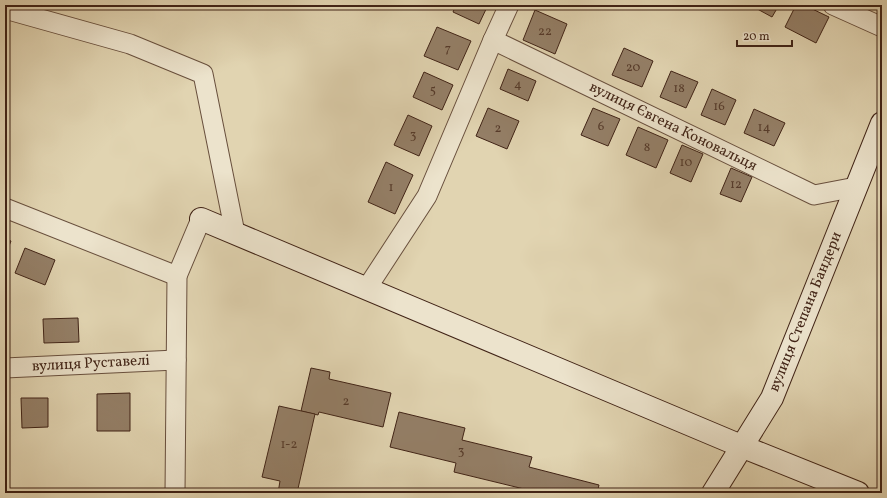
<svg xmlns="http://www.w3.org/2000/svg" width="887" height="498" font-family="Vollkorn,serif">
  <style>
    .building { fill: #947f67; stroke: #402316 }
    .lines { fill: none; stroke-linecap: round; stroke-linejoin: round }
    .street-casing { stroke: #684f3d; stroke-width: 21 }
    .secondary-casing { stroke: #402316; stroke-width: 24 }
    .street { stroke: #ece3cc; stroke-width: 19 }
    .secondary { stroke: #ece3cc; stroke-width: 22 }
    .labels { text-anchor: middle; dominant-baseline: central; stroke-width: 3; stroke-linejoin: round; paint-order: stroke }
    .number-label { font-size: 13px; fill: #553a2a }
    .street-label { font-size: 15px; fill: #402316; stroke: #ece3cc }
  </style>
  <rect width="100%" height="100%" fill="#e1d4b1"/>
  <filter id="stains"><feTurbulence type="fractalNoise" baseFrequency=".005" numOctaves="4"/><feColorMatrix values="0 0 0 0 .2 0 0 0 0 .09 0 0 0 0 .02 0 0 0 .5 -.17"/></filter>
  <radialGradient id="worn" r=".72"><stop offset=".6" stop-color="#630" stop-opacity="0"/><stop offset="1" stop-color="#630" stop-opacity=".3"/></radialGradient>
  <!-- building -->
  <g class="building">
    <polygon points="456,5 488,5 479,24 453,12"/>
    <polygon points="750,5 779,5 772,17"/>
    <polygon points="796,5 804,5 829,17 816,43 785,27"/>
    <polygon points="535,10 567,24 555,54 523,40"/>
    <polygon points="437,27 471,41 458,70 424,56"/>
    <polygon points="624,48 653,61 642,87 612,75"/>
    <polygon points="508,69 536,81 528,101 500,89"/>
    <polygon points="671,71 698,82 686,108 660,97"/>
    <polygon points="424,72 453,85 442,110 413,97"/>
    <polygon points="712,89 736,100 725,125 701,115"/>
    <polygon points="488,108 519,121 507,149 476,136"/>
    <polygon points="593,108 620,119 608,146 581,135"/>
    <polygon points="754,109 785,123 774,146 744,133"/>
    <polygon points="408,115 432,126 419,156 394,145"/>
    <polygon points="638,127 668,140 656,168 626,155"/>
    <polygon points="682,145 703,154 691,182 670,173"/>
    <polygon points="386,162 413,175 395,214 368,202"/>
    <polygon points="731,168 752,177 741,202 720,194"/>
    <polygon points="5,239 11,241 5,256"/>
    <polygon points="25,248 55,260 45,285 15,273"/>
    <polygon points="78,318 79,342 44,343 43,319"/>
    <polygon points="311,368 330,372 329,379 391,393 383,427 319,412 318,415 301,411"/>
    <polygon points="130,393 130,431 97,431 97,394"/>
    <polygon points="21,398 48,398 48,427 22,428"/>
    <polygon points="279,406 315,414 297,493 278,493 280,481 262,477"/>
    <polygon points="399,412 465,428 462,440 532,457 529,467 599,485 597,493 523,493 524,489 454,472 456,463 390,447"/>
  </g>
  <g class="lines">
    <defs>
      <g id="street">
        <polyline points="833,5 882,27"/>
        <polyline points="5,9 130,44 203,74 235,233"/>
        <polyline points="493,40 814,195 856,187"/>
        <polyline points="5,208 177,276"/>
        <polyline points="367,288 427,196 493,40 509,5"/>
        <polyline points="5,368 176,360"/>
        <polyline points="175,493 177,276 201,219"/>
      </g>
      <g id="secondary">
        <polyline points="201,219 741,446 858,493"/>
        <polyline points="713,493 772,398 882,123"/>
      </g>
    </defs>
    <!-- street casing -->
    <use href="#street" class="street-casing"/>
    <!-- secondary casing -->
    <use href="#secondary" class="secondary-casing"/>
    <!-- street -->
    <use href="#street" class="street"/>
    <!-- secondary -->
    <use href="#secondary" class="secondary"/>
  </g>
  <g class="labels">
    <!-- number labels -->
    <g class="number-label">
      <text x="545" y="32">22</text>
      <text x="448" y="49">7</text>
      <text x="633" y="68">20</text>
      <text x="518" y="85">4</text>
      <text x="679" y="89">18</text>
      <text x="433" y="91">5</text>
      <text x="719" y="107">16</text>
      <text x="601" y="127">6</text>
      <text x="764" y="128">14</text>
      <text x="498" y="129">2</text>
      <text x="413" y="136">3</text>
      <text x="647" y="148">8</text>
      <text x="686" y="163">10</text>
      <text x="736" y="185">12</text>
      <text x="391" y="188">1</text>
      <text x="346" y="402">2</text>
      <text x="289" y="445">1-2</text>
      <text x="461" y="452">3</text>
    </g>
    <!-- street labels -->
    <g class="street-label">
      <text transform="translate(673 127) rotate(26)">вулиця Євгена Коновальця</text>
      <text transform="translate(806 312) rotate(-68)">вулиця Степана Бандери</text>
      <text transform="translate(91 364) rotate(-3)">вулиця Руставелі</text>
    </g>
  </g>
  <!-- margin -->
  <rect width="887" height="498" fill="none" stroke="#e1d4b1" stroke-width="20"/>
  <rect x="6" y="6" width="875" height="486" fill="none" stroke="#402316" stroke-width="2"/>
  <rect x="10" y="10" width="867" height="478" fill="none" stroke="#402316"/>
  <!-- scale -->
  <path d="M737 40v6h55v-6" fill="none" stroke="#402316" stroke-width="2"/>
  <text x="743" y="40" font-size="12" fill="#402316" stroke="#ece3cc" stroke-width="3" paint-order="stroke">20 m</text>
  <rect width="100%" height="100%" filter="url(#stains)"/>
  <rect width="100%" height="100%" fill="url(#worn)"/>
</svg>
